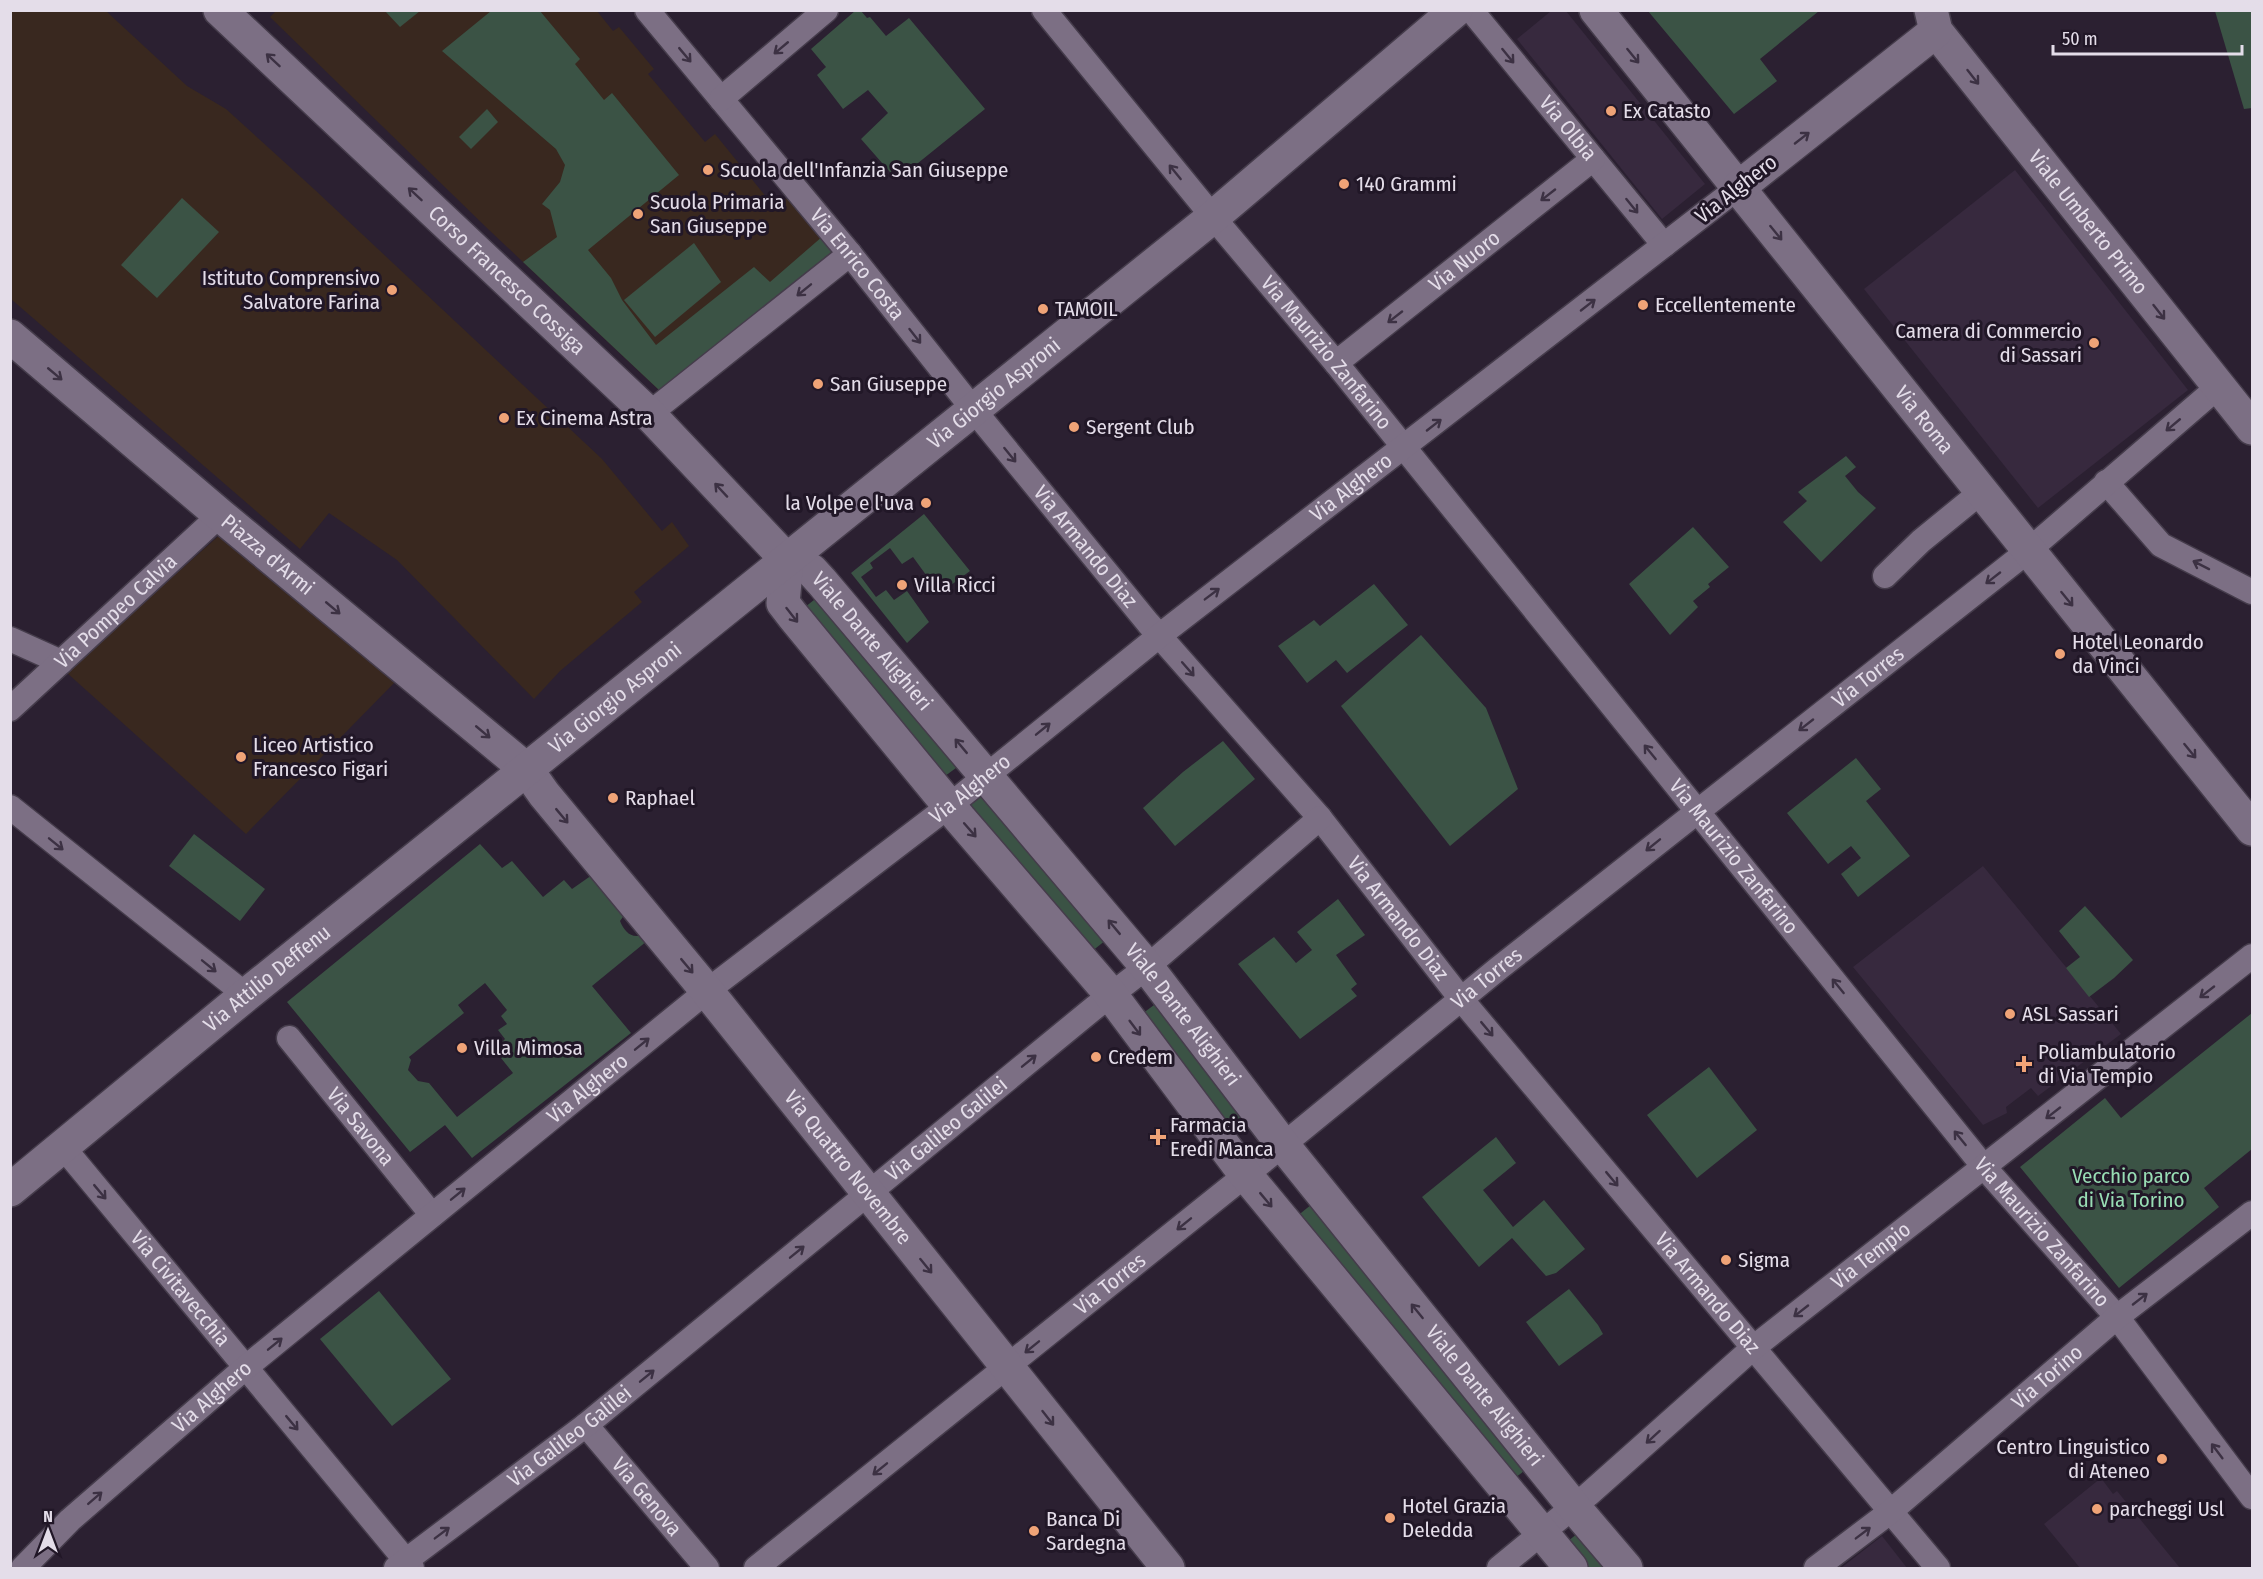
<svg xmlns="http://www.w3.org/2000/svg" width="2263" height="1579" font-family="'Fira Sans Condensed',sans-serif">
  <style>
    .built { fill: #37293e }
    .education { fill: #39281f }
    .green { fill: #3b5345; fill-rule: evenodd }
    .lines { fill: none; stroke-linecap: round; stroke-linejoin: round }
    .street-casing { stroke: #453c4b; stroke-width: 27 }
    .secondary-casing { stroke: #453c4b; stroke-width: 36 }
    .street { stroke: #7c6f84; stroke-width: 24 }
    .secondary { stroke: #7c6f84; stroke-width: 33 }
    .oneway { stroke: #3c3143 }
    .poi-dot { fill: #efa377; stroke: #211727; stroke-width: 2 }
    .labels { text-anchor: middle; dominant-baseline: central; stroke-width: 6; stroke-linejoin: round; paint-order: stroke }
    .poi-label { font-size: 21px; fill: #e4dde9; stroke: #211727; text-anchor: start }
    .street-label { font-size: 21px; fill: #e4dde9; stroke: #211727 }
    .park-label { font-size: 21px; fill: #98ddb4; stroke: #211727 }
  </style>
  <rect width="100%" height="100%" fill="#2b2031"/>
  <!-- built -->
  <g class="built">
    <polygon points="1551,11 1566,11 1705,184 1662,219 1517,39"/>
    <polygon points="2015,170 2188,390 2038,508 1864,289"/>
    <polygon points="1983,866 2121,1034 2038,1096 2031,1088 2006,1107 2007,1113 1983,1125 1853,967"/>
    <polygon points="2101,1478 2113,1494 2117,1491 2180,1568 2080,1568 2044,1524"/>
    <polygon points="1882,1536 1907,1568 1841,1568"/>
  </g>
  <!-- education -->
  <g class="education">
    <polygon points="277,10 597,11 613,31 619,27 654,69 648,74 705,142 715,134 767,198 791,199 834,250 659,390 488,229 270,17"/>
    <polygon points="11,11 106,11 187,86 226,109 315,190 602,459 662,531 672,522 689,546 634,592 642,602 560,671 534,699 397,560 329,513 300,549 11,299"/>
    <polygon points="223,532 396,681 246,834 66,672"/>
  </g>
  <!-- green -->
  <g class="green">
    <polygon points="385,11 420,11 400,27"/>
    <polygon points="491,11 540,11 580,59 575,64 604,100 612,93 679,175 588,250 611,278 622,300 656,345 754,267 770,282 823,236 834,250 659,390 523,262 557,237 550,210 542,204 560,182 565,165 556,149 442,51"/>
    <polygon points="855,11 861,11 867,18 870,17 886,36 909,18 985,109 897,180 861,139 888,113 868,90 843,109 817,75 826,67 811,49"/>
    <polygon points="1648,11 1819,11 1760,59 1777,81 1734,114"/>
    <polygon points="2215,11 2252,11 2252,108 2244,109"/>
    <polygon points="487,109 498,122 471,149 459,137"/>
    <polygon points="182,198 219,232 157,298 121,265"/>
    <polygon points="694,243 721,282 655,337 624,300"/>
    <polygon points="1846,456 1856,467 1845,476 1858,492 1876,508 1821,562 1783,522 1807,501 1798,492"/>
    <polygon points="924,514 970,571 943,591 933,577 929,579 913,557 902,564 890,548 870,563 873,568 861,577 876,597 886,590 894,600 907,591 929,622 907,643 851,573"/>
    <polygon points="1693,527 1729,567 1708,584 1710,587 1693,601 1698,607 1670,635 1629,584"/>
    <polygon points="1374,584 1408,625 1347,673 1336,660 1307,683 1278,646 1314,620 1320,626"/>
    <polygon points="823,593 960,765 941,779 805,607"/>
    <polygon points="1421,635 1486,708 1518,789 1450,846 1341,706"/>
    <polygon points="1223,741 1255,779 1175,846 1143,808 1183,772"/>
    <polygon points="1856,758 1881,789 1866,801 1910,856 1858,897 1841,874 1861,858 1851,846 1828,864 1787,813"/>
    <polygon points="980,790 1106,940 1086,956 960,807"/>
    <polygon points="194,834 265,889 240,921 169,866"/>
    <path d="M480,844L502,868L512,861L543,897L564,880L572,889L592,875L625,914L620,921C624,931 631,939 642,935L647,941L592,986L631,1033L472,1158L445,1125L410,1152L287,1002ZM485,983L507,1010L501,1016L507,1024L498,1030L505,1039L500,1044L508,1053L501,1058L513,1073L457,1117L429,1083L418,1081L408,1070L411,1060L409,1057L464,1013L458,1005Z"/>
    <polygon points="1338,899 1365,935 1336,955 1357,984 1351,989 1357,996 1300,1039 1238,964 1274,937 1296,963 1312,950 1297,932"/>
    <polygon points="2085,906 2133,960 2114,978 2089,997 2066,968 2080,957 2059,931"/>
    <polygon points="1162,999 1253,1120 1229,1138 1138,1017"/>
    <polygon points="2252,1013 2252,1149 2204,1188 2219,1207 2119,1288 2020,1167 2105,1098 2121,1118"/>
    <polygon points="1709,1067 1757,1130 1697,1178 1647,1115"/>
    <polygon points="1496,1137 1516,1163 1483,1190 1513,1227 1544,1200 1585,1249 1556,1273 1546,1276 1512,1238 1479,1267 1422,1197"/>
    <polygon points="1317,1200 1528,1468 1506,1485 1296,1217"/>
    <polygon points="1569,1289 1598,1325 1603,1334 1559,1366 1526,1322"/>
    <polygon points="379,1291 451,1379 392,1426 320,1339"/>
    <polygon points="1583,1529 1615,1568 1581,1568 1562,1546"/>
  </g>
  <g class="lines">
    <defs>
      <g id="street">
        <path id="s1" d="M647,10L850,254L973,409L1148,623L1320,818L1461,999L1938,1568"/>
        <path id="s2" d="M1044,10L1213,217L1336,363L1984,1167L2117,1317L2252,1497"/>
        <path id="s3" d="M1471,10L1664,245"/>
        <polyline points="721,99 826,10"/>
        <path id="s4" d="M1336,363L1593,159"/>
        <polyline points="649,414 850,254"/>
        <polyline points="2106,482 2161,545 2252,592"/>
        <polyline points="1885,576 1921,541 1981,492"/>
        <polyline points="10,639 61,662"/>
        <path id="s5" d="M10,709L220,515"/>
        <polyline points="10,807 246,995"/>
        <path id="s6" d="M289,1038L432,1215"/>
        <path id="s7" d="M63,1147L412,1568"/>
        <path id="s8" d="M586,1425L707,1568"/>
        <path id="s9" d="M23,1568L70,1520L245,1368L707,991L949,806L1159,636L1739,187"/>
        <path id="s10" d="M396,1568L586,1425L1094,1008L1147,967L1320,818"/>
        <path id="s11" d="M756,1568L1283,1145L1499,968L2028,551L2218,387"/>
        <path id="s12" d="M1499,1568L1589,1494L1753,1348L2252,956"/>
        <path id="s13" d="M1816,1568L1890,1512L2117,1317L2252,1213"/>
      </g>
      <g id="secondary">
        <path id="s14" d="M220,10L649,414L787,560L811,570L822,582L1147,967L1283,1145L1574,1507L1626,1568"/>
        <path id="s15" d="M1596,10L2252,829"/>
        <path id="s16" d="M1931,10L1936,31L2252,428"/>
        <polyline points="1739,187 1936,31"/>
        <path id="s17" d="M10,336L220,515L527,770L544,794L707,991L1168,1568"/>
        <polyline points="787,560 783,603 793,616 960,819 1108,991 1245,1174 1571,1568"/>
        <path id="s18" d="M10,1190L246,995L1213,217L1456,10"/>
      </g>
    </defs>
    <!-- street casing -->
    <use href="#street" class="street-casing"/>
    <!-- secondary casing -->
    <use href="#secondary" class="secondary-casing"/>
    <!-- street -->
    <use href="#street" class="street"/>
    <!-- secondary -->
    <use href="#secondary" class="secondary"/>
  </g>
  <!-- one-way arrows -->
  <defs><path id="oneway-shaft" d="M-6 0H5M1.5-3L5.5 0L1.5 3" fill="none" stroke-width="1.6" stroke-linecap="round" stroke-linejoin="round" transform="scale(1.5)"/></defs>
  <g class="oneway">
    <use href="#oneway-shaft" transform="translate(781 48) rotate(140)"/>
    <use href="#oneway-shaft" transform="translate(685 55) rotate(50)"/>
    <use href="#oneway-shaft" transform="translate(1508 56) rotate(51)"/>
    <use href="#oneway-shaft" transform="translate(1633 56) rotate(51)"/>
    <use href="#oneway-shaft" transform="translate(273 60) rotate(-137)"/>
    <use href="#oneway-shaft" transform="translate(1973 77) rotate(52)"/>
    <use href="#oneway-shaft" transform="translate(1802 138) rotate(-38)"/>
    <use href="#oneway-shaft" transform="translate(1175 172) rotate(-129)"/>
    <use href="#oneway-shaft" transform="translate(415 194) rotate(-137)"/>
    <use href="#oneway-shaft" transform="translate(1548 195) rotate(142)"/>
    <use href="#oneway-shaft" transform="translate(1632 206) rotate(51)"/>
    <use href="#oneway-shaft" transform="translate(1776 233) rotate(51)"/>
    <use href="#oneway-shaft" transform="translate(804 290) rotate(141)"/>
    <use href="#oneway-shaft" transform="translate(1588 305) rotate(-38)"/>
    <use href="#oneway-shaft" transform="translate(2159 312) rotate(52)"/>
    <use href="#oneway-shaft" transform="translate(1395 317) rotate(142)"/>
    <use href="#oneway-shaft" transform="translate(915 336) rotate(52)"/>
    <use href="#oneway-shaft" transform="translate(55 374) rotate(40)"/>
    <use href="#oneway-shaft" transform="translate(1434 425) rotate(-38)"/>
    <use href="#oneway-shaft" transform="translate(2173 425) rotate(140)"/>
    <use href="#oneway-shaft" transform="translate(1010 455) rotate(51)"/>
    <use href="#oneway-shaft" transform="translate(721 490) rotate(-133)"/>
    <use href="#oneway-shaft" transform="translate(2201 565) rotate(-153)"/>
    <use href="#oneway-shaft" transform="translate(1993 578) rotate(142)"/>
    <use href="#oneway-shaft" transform="translate(1212 594) rotate(-37)"/>
    <use href="#oneway-shaft" transform="translate(2067 599) rotate(51)"/>
    <use href="#oneway-shaft" transform="translate(333 608) rotate(40)"/>
    <use href="#oneway-shaft" transform="translate(792 615) rotate(52)"/>
    <use href="#oneway-shaft" transform="translate(1188 669) rotate(49)"/>
    <use href="#oneway-shaft" transform="translate(1806 725) rotate(142)"/>
    <use href="#oneway-shaft" transform="translate(1043 729) rotate(-39)"/>
    <use href="#oneway-shaft" transform="translate(483 732) rotate(40)"/>
    <use href="#oneway-shaft" transform="translate(961 746) rotate(-130)"/>
    <use href="#oneway-shaft" transform="translate(2190 751) rotate(51)"/>
    <use href="#oneway-shaft" transform="translate(1650 752) rotate(-129)"/>
    <use href="#oneway-shaft" transform="translate(562 816) rotate(50)"/>
    <use href="#oneway-shaft" transform="translate(970 830) rotate(49)"/>
    <use href="#oneway-shaft" transform="translate(56 844) rotate(39)"/>
    <use href="#oneway-shaft" transform="translate(1653 845) rotate(141)"/>
    <use href="#oneway-shaft" transform="translate(1114 927) rotate(-130)"/>
    <use href="#oneway-shaft" transform="translate(209 966) rotate(39)"/>
    <use href="#oneway-shaft" transform="translate(687 966) rotate(50)"/>
    <use href="#oneway-shaft" transform="translate(1838 986) rotate(-129)"/>
    <use href="#oneway-shaft" transform="translate(2207 992) rotate(142)"/>
    <use href="#oneway-shaft" transform="translate(1135 1028) rotate(53)"/>
    <use href="#oneway-shaft" transform="translate(1487 1029) rotate(50)"/>
    <use href="#oneway-shaft" transform="translate(642 1044) rotate(-39)"/>
    <use href="#oneway-shaft" transform="translate(1029 1061) rotate(-39)"/>
    <use href="#oneway-shaft" transform="translate(2053 1113) rotate(142)"/>
    <use href="#oneway-shaft" transform="translate(1960 1138) rotate(-129)"/>
    <use href="#oneway-shaft" transform="translate(1612 1179) rotate(50)"/>
    <use href="#oneway-shaft" transform="translate(100 1192) rotate(50)"/>
    <use href="#oneway-shaft" transform="translate(458 1194) rotate(-39)"/>
    <use href="#oneway-shaft" transform="translate(1266 1200) rotate(50)"/>
    <use href="#oneway-shaft" transform="translate(1184 1224) rotate(141)"/>
    <use href="#oneway-shaft" transform="translate(797 1252) rotate(-39)"/>
    <use href="#oneway-shaft" transform="translate(926 1266) rotate(51)"/>
    <use href="#oneway-shaft" transform="translate(2140 1299) rotate(-38)"/>
    <use href="#oneway-shaft" transform="translate(1417 1311) rotate(-129)"/>
    <use href="#oneway-shaft" transform="translate(1801 1311) rotate(142)"/>
    <use href="#oneway-shaft" transform="translate(275 1344) rotate(-39)"/>
    <use href="#oneway-shaft" transform="translate(1032 1347) rotate(141)"/>
    <use href="#oneway-shaft" transform="translate(647 1376) rotate(-39)"/>
    <use href="#oneway-shaft" transform="translate(1048 1418) rotate(52)"/>
    <use href="#oneway-shaft" transform="translate(292 1423) rotate(50)"/>
    <use href="#oneway-shaft" transform="translate(1653 1437) rotate(138)"/>
    <use href="#oneway-shaft" transform="translate(2217 1451) rotate(-127)"/>
    <use href="#oneway-shaft" transform="translate(880 1469) rotate(141)"/>
    <use href="#oneway-shaft" transform="translate(95 1498) rotate(-41)"/>
    <use href="#oneway-shaft" transform="translate(442 1533) rotate(-37)"/>
    <use href="#oneway-shaft" transform="translate(1863 1533) rotate(-37)"/>
  </g>
  <!-- markers -->
  <g class="poi-dot">
    <circle cx="1611" cy="111" r="6"/>
    <circle cx="708" cy="170" r="6"/>
    <circle cx="1344" cy="184" r="6"/>
    <circle cx="638" cy="214" r="6"/>
    <circle cx="392" cy="290" r="6"/>
    <circle cx="1643" cy="305" r="6"/>
    <circle cx="1043" cy="309" r="6"/>
    <circle cx="2094" cy="343" r="6"/>
    <circle cx="818" cy="384" r="6"/>
    <circle cx="504" cy="418" r="6"/>
    <circle cx="1074" cy="427" r="6"/>
    <circle cx="926" cy="503" r="6"/>
    <circle cx="902" cy="585" r="6"/>
    <circle cx="2060" cy="654" r="6"/>
    <circle cx="241" cy="757" r="6"/>
    <circle cx="613" cy="798" r="6"/>
    <circle cx="2010" cy="1014" r="6"/>
    <circle cx="462" cy="1048" r="6"/>
    <circle cx="1096" cy="1057" r="6"/>
    <path d="M2021 1055h6v6h6v6h-6v6h-6v-6h-6v-6h6z"/>
    <path d="M1155 1128h6v6h6v6h-6v6h-6v-6h-6v-6h6z"/>
    <circle cx="1726" cy="1260" r="6"/>
    <circle cx="2162" cy="1459" r="6"/>
    <circle cx="2097" cy="1509" r="6"/>
    <circle cx="1390" cy="1518" r="6"/>
    <circle cx="1034" cy="1531" r="6"/>
  </g>
  <g class="labels">
    <!-- poi labels -->
    <g class="poi-label">
      <text x="1623" y="111">Ex Catasto</text>
      <text x="720" y="170">Scuola dell'Infanzia San Giuseppe</text>
      <text x="1356" y="184">140 Grammi</text>
      <text x="650" y="202">Scuola Primaria<tspan x="650" dy="24">San Giuseppe</tspan></text>
      <text x="380" y="278" text-anchor="end">Istituto Comprensivo<tspan x="380" dy="24">Salvatore Farina</tspan></text>
      <text x="1655" y="305">Eccellentemente</text>
      <text x="1055" y="309">TAMOIL</text>
      <text x="2082" y="331" text-anchor="end">Camera di Commercio<tspan x="2082" dy="24">di Sassari</tspan></text>
      <text x="830" y="384">San Giuseppe</text>
      <text x="516" y="418">Ex Cinema Astra</text>
      <text x="1086" y="427">Sergent Club</text>
      <text x="914" y="503" text-anchor="end">la Volpe e l'uva</text>
      <text x="914" y="585">Villa Ricci</text>
      <text x="2072" y="642">Hotel Leonardo<tspan x="2072" dy="24">da Vinci</tspan></text>
      <text x="253" y="745">Liceo Artistico<tspan x="253" dy="24">Francesco Figari</tspan></text>
      <text x="625" y="798">Raphael</text>
      <text x="2022" y="1014">ASL Sassari</text>
      <text x="474" y="1048">Villa Mimosa</text>
      <text x="2038" y="1052">Poliambulatorio<tspan x="2038" dy="24">di Via Tempio</tspan></text>
      <text x="1108" y="1057">Credem</text>
      <text x="1170" y="1125">Farmacia<tspan x="1170" dy="24">Eredi Manca</tspan></text>
      <text x="1738" y="1260">Sigma</text>
      <text x="2150" y="1447" text-anchor="end">Centro Linguistico<tspan x="2150" dy="24">di Ateneo</tspan></text>
      <text x="1402" y="1506">Hotel Grazia<tspan x="1402" dy="24">Deledda</tspan></text>
      <text x="2109" y="1509">parcheggi Usl</text>
      <text x="1046" y="1519">Banca Di<tspan x="1046" dy="24">Sardegna</tspan></text>
    </g>
    <!-- street labels -->
    <g class="street-label">
      <text stroke="none"><textPath href="#s3" startOffset="153">Via Olbia</textPath></text>
      <text transform="translate(1736 189) rotate(-38)">Via Alghero</text>
      <text stroke="none"><textPath href="#s16" startOffset="266">Viale Umberto Primo</textPath></text>
      <text stroke="none"><textPath href="#s4" startOffset="164">Via Nuoro</textPath></text>
      <text stroke="none"><textPath href="#s1" startOffset="330">Via Enrico Costa</textPath></text>
      <text stroke="none"><textPath href="#s14" startOffset="394">Corso Francesco Cossiga</textPath></text>
      <text stroke="none"><textPath href="#s2" startOffset="444">Via Maurizio Zanfarino</textPath></text>
      <text stroke="none"><textPath href="#s18" startOffset="1266">Via Giorgio Asproni</textPath></text>
      <text stroke="none"><textPath href="#s15" startOffset="525">Via Roma</textPath></text>
      <text stroke="none"><textPath href="#s9" startOffset="1713">Via Alghero</textPath></text>
      <text stroke="none"><textPath href="#s1" startOffset="693">Via Armando Diaz</textPath></text>
      <text stroke="none"><textPath href="#s17" startOffset="338">Piazza d'Armi</textPath></text>
      <text stroke="none"><textPath href="#s5" startOffset="144">Via Pompeo Calvia</textPath></text>
      <text stroke="none"><textPath href="#s14" startOffset="910">Viale Dante Alighieri</textPath></text>
      <text stroke="none"><textPath href="#s11" startOffset="1425">Via Torres</textPath></text>
      <text stroke="none"><textPath href="#s18" startOffset="780">Via Giorgio Asproni</textPath></text>
      <text stroke="none"><textPath href="#s9" startOffset="1227">Via Alghero</textPath></text>
      <text stroke="none"><textPath href="#s2" startOffset="1092">Via Maurizio Zanfarino</textPath></text>
      <text stroke="none"><textPath href="#s1" startOffset="1179">Via Armando Diaz</textPath></text>
      <text stroke="none"><textPath href="#s11" startOffset="939">Via Torres</textPath></text>
      <text stroke="none"><textPath href="#s18" startOffset="333">Via Attilio Deffenu</textPath></text>
      <text stroke="none"><textPath href="#s14" startOffset="1396">Viale Dante Alighieri</textPath></text>
      <text stroke="none"><textPath href="#s9" startOffset="741">Via Alghero</textPath></text>
      <text stroke="none"><textPath href="#s6" startOffset="114">Via Savona</textPath></text>
      <text stroke="none"><textPath href="#s10" startOffset="704">Via Galileo Galilei</textPath></text>
      <text stroke="none"><textPath href="#s17" startOffset="1186">Via Quattro Novembre</textPath></text>
      <text stroke="none"><textPath href="#s2" startOffset="1578">Via Maurizio Zanfarino</textPath></text>
      <text stroke="none"><textPath href="#s12" startOffset="486">Via Tempio</textPath></text>
      <text stroke="none"><textPath href="#s11" startOffset="454">Via Torres</textPath></text>
      <text stroke="none"><textPath href="#s7" startOffset="184">Via Civitavecchia</textPath></text>
      <text stroke="none"><textPath href="#s1" startOffset="1665">Via Armando Diaz</textPath></text>
      <text stroke="none"><textPath href="#s13" startOffset="300">Via Torino</textPath></text>
      <text stroke="none"><textPath href="#s14" startOffset="1882">Viale Dante Alighieri</textPath></text>
      <text stroke="none"><textPath href="#s9" startOffset="255">Via Alghero</textPath></text>
      <text stroke="none"><textPath href="#s10" startOffset="218">Via Galileo Galilei</textPath></text>
      <text stroke="none"><textPath href="#s8" startOffset="94">Via Genova</textPath></text>
    </g>
    <!-- park labels -->
    <g class="park-label">
      <text x="2131" y="1176">Vecchio parco<tspan x="2131" dy="24">di Via Torino</tspan></text>
    </g>
  </g>
  <!-- border -->
  <rect width="2263" height="1579" fill="none" stroke="#e4dde9" stroke-width="24"/>
  <!-- north arrow -->
  <g transform="translate(48 1531)" stroke="#211727" stroke-width="4.5" paint-order="stroke">
  <path d="M0-4.5L10 22L0 15L-10 22Z" fill="#e4dde9"/>
  <text y="-9" font-size="16" font-weight="bold" text-anchor="middle" fill="#e4dde9">N</text>
  </g>
  <!-- scale -->
  <path d="M2053 45v9h189v-9" fill="none" stroke="#e4dde9" stroke-width="3"/>
  <text x="2062" y="45" font-size="18" fill="#e4dde9" stroke="#211727" stroke-width="4.5" paint-order="stroke">50 m</text>
</svg>
